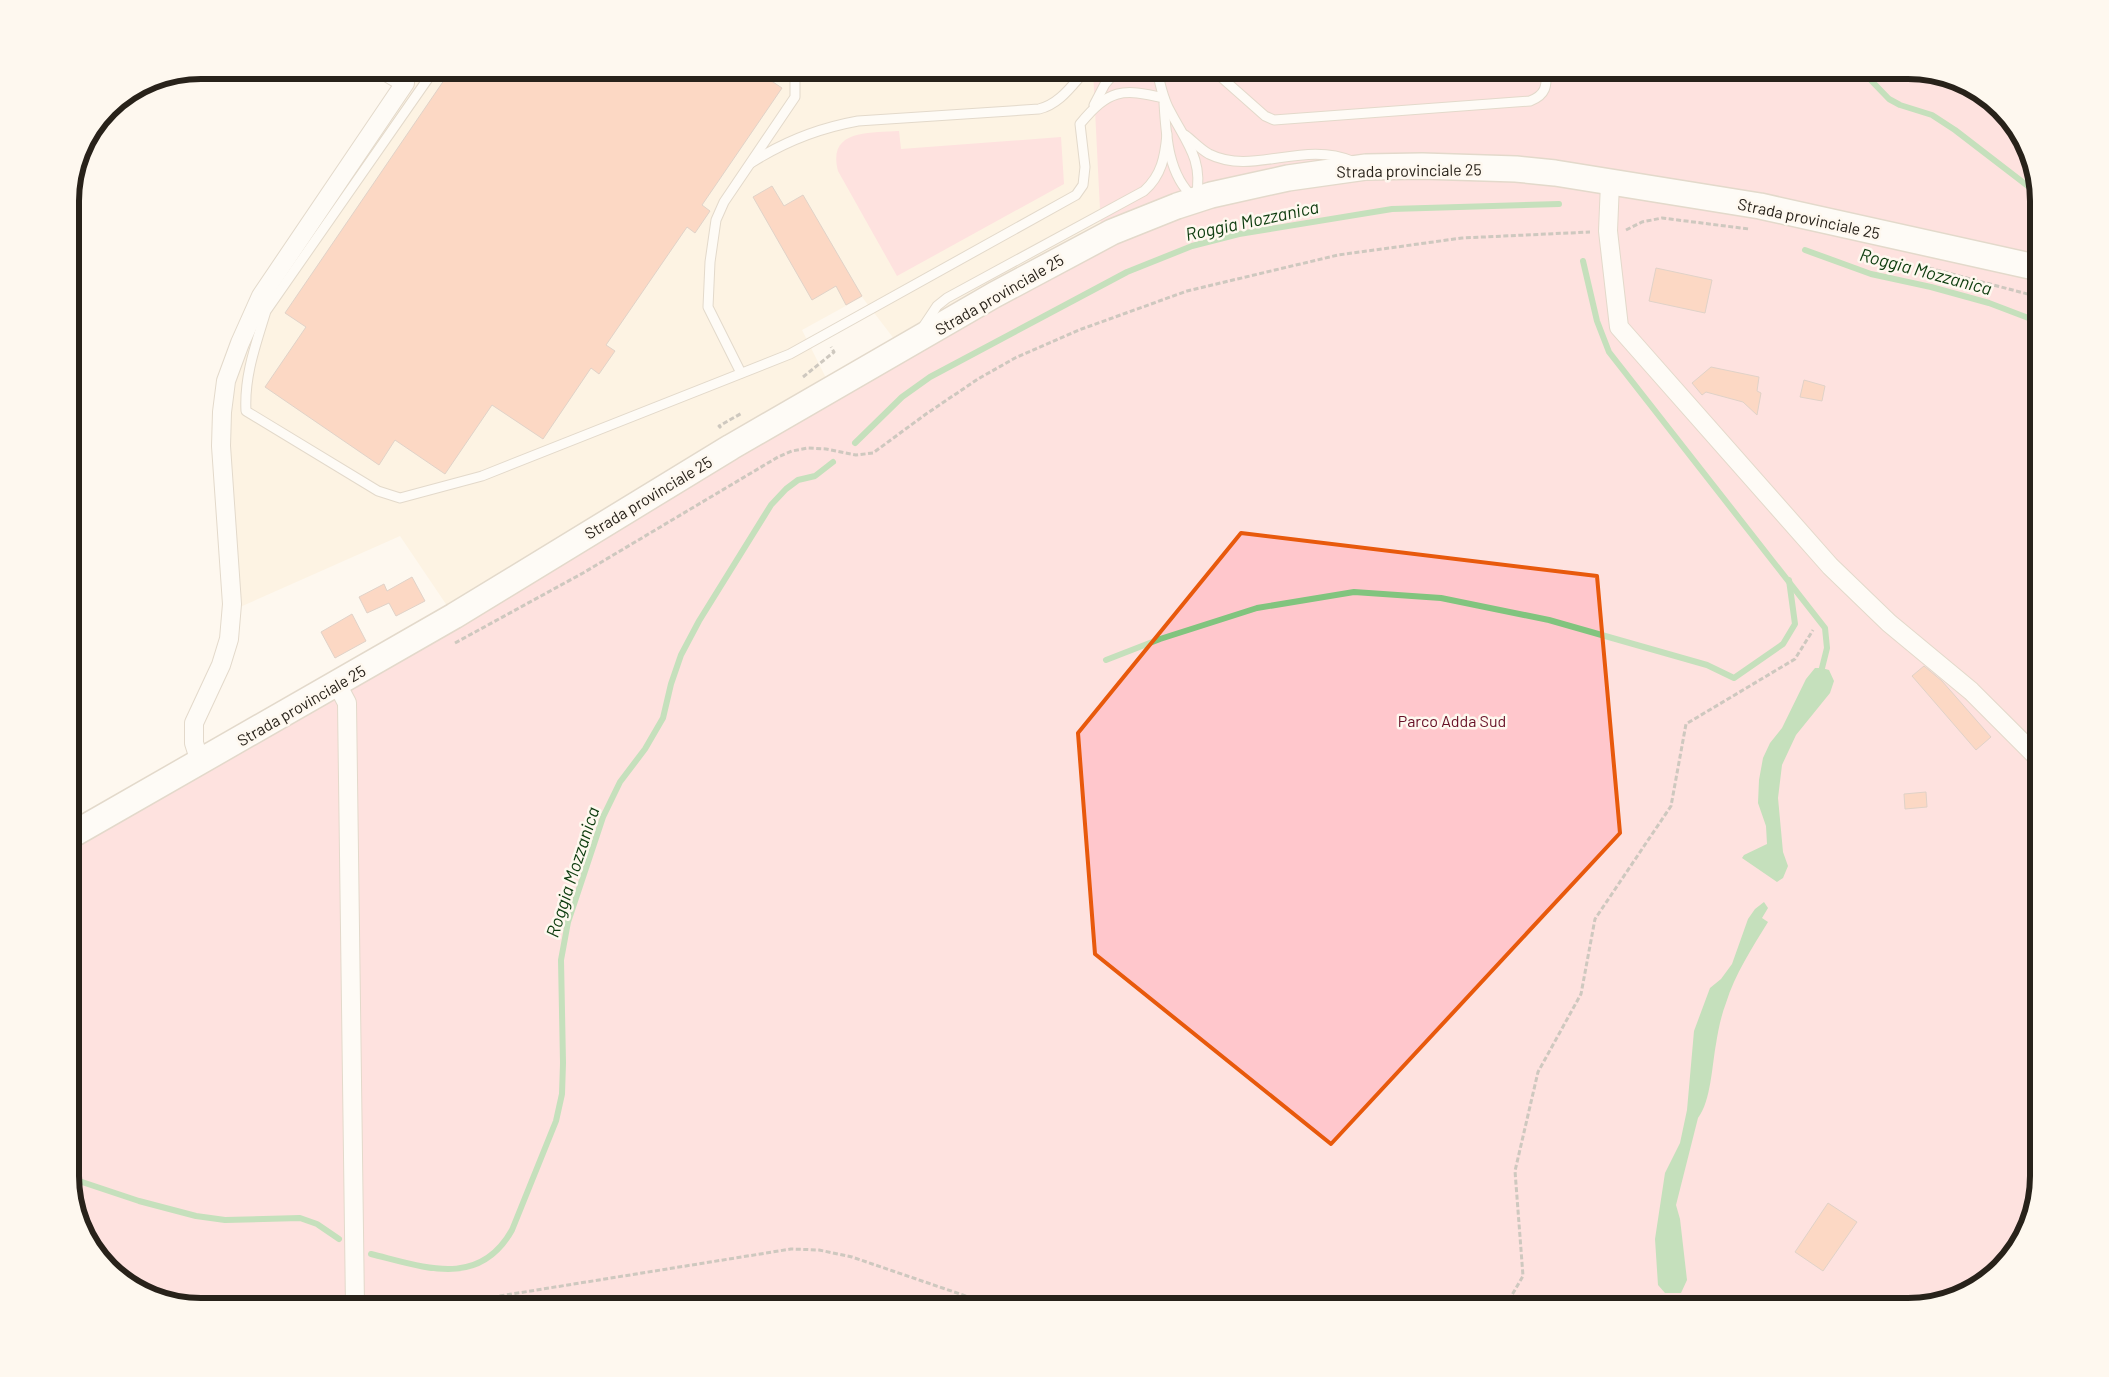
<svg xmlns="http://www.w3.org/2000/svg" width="2109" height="1377" font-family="Barlow,sans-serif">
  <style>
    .built { fill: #fcedd5 }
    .green { fill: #ffc7cc }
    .water { fill: #81c47e }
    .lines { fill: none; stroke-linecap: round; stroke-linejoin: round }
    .stream { stroke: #81c47e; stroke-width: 6 }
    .building { fill: #fab291; stroke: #bda498 }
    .lane-casing { stroke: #c3b49f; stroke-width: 11 }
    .street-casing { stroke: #c3b49f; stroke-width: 20 }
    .secondary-casing { stroke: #c3b49f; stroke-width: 28 }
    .path { stroke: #948e85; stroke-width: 3; stroke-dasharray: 5 2.5; stroke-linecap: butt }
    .lane { stroke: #fff; stroke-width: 9 }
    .street { stroke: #fff; stroke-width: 18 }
    .secondary { stroke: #fff; stroke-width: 25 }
    .marked { fill: none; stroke: #e8590c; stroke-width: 4; stroke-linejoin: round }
    .labels { text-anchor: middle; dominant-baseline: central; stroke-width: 5; stroke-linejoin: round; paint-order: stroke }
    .street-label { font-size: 16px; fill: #28221a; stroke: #fef8ef }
    .park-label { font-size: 16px; fill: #671026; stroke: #fef8ef }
    .water-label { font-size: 18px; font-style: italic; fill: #0c3b0d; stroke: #fef8ef }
    .rim { fill: none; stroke: #28221a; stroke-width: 6 }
  </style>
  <rect width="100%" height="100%" fill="#fef8ef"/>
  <!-- built -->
  <polygon class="built" points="383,70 1571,70 898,344 862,297 802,330 831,388 454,616 400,536 231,611 221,446 240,343 404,83"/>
  <!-- green -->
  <g class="green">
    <polygon points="1093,70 1908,70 1981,92 2022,136 2039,200 2039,1177 2017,1249 1973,1290 1909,1307 201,1307 128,1285 88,1242 70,1185 70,843 851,387 1102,249"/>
    <path d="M899,131L901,149L1061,137L1064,184L897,276L838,171C827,129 870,133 899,131Z"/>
  </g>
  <!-- water -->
  <g class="water">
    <polygon points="1815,668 1822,668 1829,670 1834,681 1830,693 1796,735 1782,765 1778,798 1783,852 1788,866 1783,878 1777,882 1742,858 1744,855 1767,844 1766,826 1758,803 1759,780 1763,758 1770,743 1782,728 1806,679"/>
    <path d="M1764,902L1768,908L1762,918L1768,922C1752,948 1735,974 1726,1003C1721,1016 1718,1031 1716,1044C1712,1065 1711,1101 1698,1118L1676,1205L1680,1219L1687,1280L1681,1293H1665L1658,1285L1655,1239L1665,1173L1680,1143L1687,1110L1694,1031L1710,988L1721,979L1732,964L1748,919L1755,909Z"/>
  </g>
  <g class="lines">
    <!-- stream -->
    <g class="stream">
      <polyline points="1861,70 1889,99 1900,105 1932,115 1955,130 2037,193"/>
      <polyline points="1805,250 1871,274 1931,287 1989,303 2039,322"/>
      <polyline points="1583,261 1597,321 1609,352 1825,628 1827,648 1822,668"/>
      <polyline points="855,443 902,397 930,377 1127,272 1192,246 1239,234 1392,209 1559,204"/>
      <polyline points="1106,660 1160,639 1257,608 1354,592 1441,598 1549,620 1707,665 1734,678 1783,644 1795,624 1789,580"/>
      <polyline points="70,1178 139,1201 196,1216 225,1220 300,1218 317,1224 339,1239"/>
      <path d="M371,1254C424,1267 479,1289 512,1230L556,1121L562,1094L563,1063L561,960L568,922L603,817L620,782L645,749L663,718L671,684L681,655L699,621L771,505L786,489L798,480L815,476L833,462"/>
    </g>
  </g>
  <!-- building -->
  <g class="building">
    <polygon points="451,70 755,70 782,88 702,205 710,211 695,233 687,227 606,345 615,351 599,374 591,368 543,439 492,405 445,474 395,440 379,465 265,387 306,327 285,313"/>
    <polygon points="772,186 784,206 803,195 862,296 846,305 836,286 812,300 753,197"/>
    <polygon points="1656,268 1712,280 1705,313 1649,301"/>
    <polygon points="1711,367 1759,377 1757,391 1761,393 1757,415 1743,402 1706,392 1702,395 1692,383"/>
    <polygon points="1804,380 1825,386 1822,401 1800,397"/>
    <polygon points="412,577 425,601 396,616 389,603 367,613 359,597 384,584 387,591"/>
    <polygon points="352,614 366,641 335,658 321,632"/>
    <polygon points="1924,666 1942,681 1991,737 1976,750 1912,676"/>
    <polygon points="1926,792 1927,807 1905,809 1904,794"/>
    <polygon points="1828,1203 1857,1222 1823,1271 1795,1252"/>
  </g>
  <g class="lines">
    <defs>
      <g id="lane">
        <path d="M434,70L266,311C256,344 244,376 246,411L378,491L400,498L482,476L790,354L1076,195L1083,185L1085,167L1080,124C1109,89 1122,88 1164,98"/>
        <path d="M1157,70C1160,84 1163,99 1170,111C1186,142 1204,160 1196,198"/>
        <path d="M1213,70L1265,116L1274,120L1530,101C1546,95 1547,86 1546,70"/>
        <path d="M1164,103C1166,136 1168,175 1194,198"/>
        <polyline points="1094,105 1105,84 1117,70"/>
        <path d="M1185,135C1193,141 1200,149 1209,154C1253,176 1303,140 1352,161"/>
        <path d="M751,163C785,141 819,128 858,121L1039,109C1060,104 1072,85 1086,70"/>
        <path d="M921,330L937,306L947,298L1144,191C1162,175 1165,156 1167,134"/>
        <polyline points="741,373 708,307 710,262 716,220 724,202 795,97 795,70"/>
      </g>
      <g id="street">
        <polyline points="1610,183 1608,231 1619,327 1830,566 1889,623 1971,691 2039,759"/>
        <polyline points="337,684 347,703 355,1307"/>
        <polyline points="200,762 194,743 194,723 221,665 229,639 232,604 221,446 222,412 226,381 240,343 261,296 405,83 383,70"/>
      </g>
      <polyline id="secondary" points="70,836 454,616 731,447 994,295 1112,232 1177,206 1211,195 1288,178 1366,167 1422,166 1516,169 1555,173 1760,206 2039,268"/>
    </defs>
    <!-- lane casing -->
    <use href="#lane" class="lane-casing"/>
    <!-- street casing -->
    <use href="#street" class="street-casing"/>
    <!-- secondary casing -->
    <use href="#secondary" class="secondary-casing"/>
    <!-- path -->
    <g class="path">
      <polyline points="1626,230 1642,222 1662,218 1749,229"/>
      <polyline points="1929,268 2039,297"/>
      <polyline points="803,377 834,352 831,347"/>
      <polyline points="721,428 719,426 742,413"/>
      <polyline points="455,643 583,573 778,457 792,451 808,448 826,449 856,455 873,453 926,414 978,379 1015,358 1079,330 1187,291 1338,255 1462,238 1590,232"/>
      <polyline points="70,863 78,858"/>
      <polyline points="373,1301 415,1306 456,1303 791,1249 819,1250 852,1257 998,1307"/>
      <polyline points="1505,1307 1523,1276 1515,1171 1538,1072 1581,994 1595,919 1671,806 1686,724 1795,659 1813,630"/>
    </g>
    <!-- lane -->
    <use href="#lane" class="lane"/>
    <!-- street -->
    <use href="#street" class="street"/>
    <!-- secondary -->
    <use href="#secondary" class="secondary"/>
  </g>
  <!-- marked area -->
  <path d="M0 0H2109V1377H0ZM1241,533L1597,576L1620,833L1331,1144L1095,954L1078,733Z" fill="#fef8ef" fill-opacity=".55" fill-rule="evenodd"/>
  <path class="marked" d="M1241,533L1597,576L1620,833L1331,1144L1095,954L1078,733Z"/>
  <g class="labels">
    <!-- street labels -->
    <g class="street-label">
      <text transform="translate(1409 170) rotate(-1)">Strada provinciale 25</text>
      <text transform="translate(1809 218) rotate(12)">Strada provinciale 25</text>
      <text transform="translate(999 294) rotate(-30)">Strada provinciale 25</text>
      <text transform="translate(648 497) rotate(-31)">Strada provinciale 25</text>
      <text transform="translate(301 705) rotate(-30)">Strada provinciale 25</text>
    </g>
    <!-- park labels -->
    <g class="park-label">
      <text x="1452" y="720">Parco Adda Sud</text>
    </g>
    <!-- water labels -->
    <g class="water-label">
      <text transform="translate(1252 220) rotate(-12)">Roggia Mozzanica</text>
      <text transform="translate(1926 271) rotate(15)">Roggia Mozzanica</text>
      <text transform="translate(572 872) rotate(-72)">Roggia Mozzanica</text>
    </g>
  </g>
  <!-- crop -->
  <path d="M0 0H2109V1377H0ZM201 79H1908A122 122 0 0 1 2030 201V1176A122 122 0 0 1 1908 1298H201A122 122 0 0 1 79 1176V201A122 122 0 0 1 201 79Z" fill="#fef8ef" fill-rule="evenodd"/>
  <path class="rim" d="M201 79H1908A122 122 0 0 1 2030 201V1176A122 122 0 0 1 1908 1298H201A122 122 0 0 1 79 1176V201A122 122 0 0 1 201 79Z"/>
</svg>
